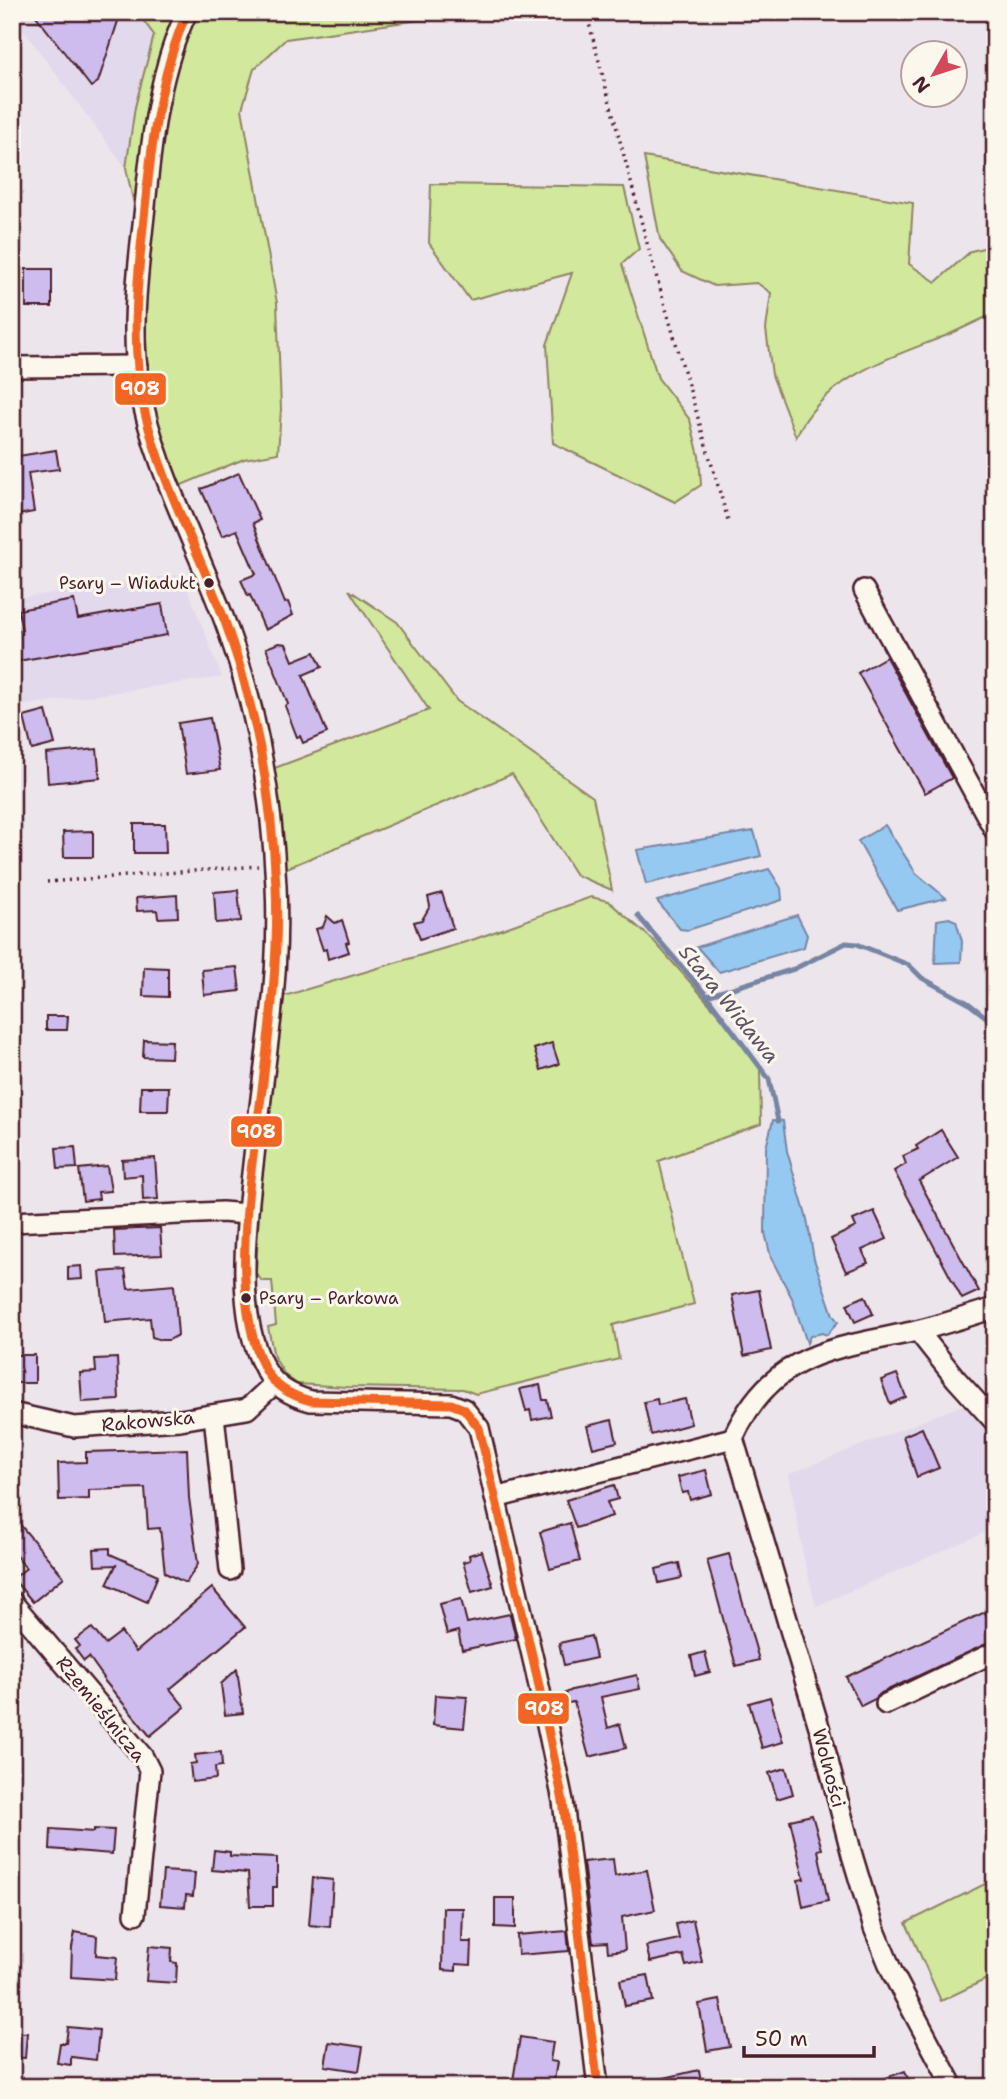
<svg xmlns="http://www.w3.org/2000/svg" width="1007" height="2099" font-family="'Shantell Sans',sans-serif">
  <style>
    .built { fill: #e3d9ec }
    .green { fill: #d1e89d; stroke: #8e8464; stroke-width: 2 }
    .water { fill: #95c9f2; stroke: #7785a2; stroke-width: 2 }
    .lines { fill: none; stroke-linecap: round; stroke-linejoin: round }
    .stream { stroke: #7785a2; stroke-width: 5 }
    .building { fill: #cdbced; stroke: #4a1f2b; stroke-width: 2 }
    .minor-casing { stroke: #4a1f2b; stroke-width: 24 }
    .path { stroke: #4a1f2b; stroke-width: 3.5; stroke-dasharray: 2 5; stroke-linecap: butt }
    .minor { stroke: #fbf7ec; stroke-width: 19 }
    .bus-1-casing { stroke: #fbf7ec; stroke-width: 14 }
    .bus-1 { stroke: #f26522; stroke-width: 9 }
    .bus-dot { fill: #4a1f2b; stroke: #fbf7ec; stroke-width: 2.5 }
    .labels { text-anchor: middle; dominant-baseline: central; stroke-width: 6; stroke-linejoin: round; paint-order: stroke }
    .bus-label { font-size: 17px; fill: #4a1f2b; stroke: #fbf7ec; text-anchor: end }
    .street-label { font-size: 19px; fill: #4a1f2b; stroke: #fbf7ec }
    .water-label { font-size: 21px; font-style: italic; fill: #605267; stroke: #fbf7ec }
    .line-badge { stroke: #fbf7ec; stroke-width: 2.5 }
    .badge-label { font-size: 19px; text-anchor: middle; font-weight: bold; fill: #fff }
  </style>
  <rect width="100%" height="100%" fill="#ede5ec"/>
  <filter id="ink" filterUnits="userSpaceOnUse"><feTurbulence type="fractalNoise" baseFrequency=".0143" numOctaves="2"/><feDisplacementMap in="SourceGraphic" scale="14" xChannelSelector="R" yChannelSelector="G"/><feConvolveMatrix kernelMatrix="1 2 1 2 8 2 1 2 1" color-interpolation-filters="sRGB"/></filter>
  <g filter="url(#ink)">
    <!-- built -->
    <g class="built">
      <polygon points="12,12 137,12 154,35 135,107 126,168 12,15"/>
      <polygon points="182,574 222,677 12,707 12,599"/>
      <polygon points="965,1404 992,1433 991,1444 995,1453 995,1528 816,1606 804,1559 789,1474"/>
    </g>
    <!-- green -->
    <g class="green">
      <polygon points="137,12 188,12 192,22 197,12 475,12 286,39 254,69 242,109 277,303 281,409 278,453 244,459 165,492 142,423 135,209 126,168 135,107 154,35"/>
      <path d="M644,157L913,203L909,264L936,282L971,251L995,245V313C980,320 965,327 950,334C893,357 824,376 796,437L772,375L766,329L771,293L757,283L714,286L682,271L660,239Z"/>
      <polygon points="431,184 624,187 639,249 622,264 658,378 690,420 699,456 701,485 675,502 553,443 547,345 572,273 470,300 429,243"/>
      <polygon points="349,590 397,622 457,701 593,797 612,890 576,875 512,774 282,870 272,769 429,710"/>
      <polygon points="591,897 608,901 653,940 721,1017 760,1068 761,1124 659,1161 694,1304 613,1325 619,1359 476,1394 463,1389 347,1387 297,1384 285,1375 274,1357 268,1327 276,1325 272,1281 262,1281 256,1273 260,1193 284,996 472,940"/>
      <polygon points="995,1879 995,1975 941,2001 906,1923"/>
    </g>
    <!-- water -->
    <g class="water">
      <polygon points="885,825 916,873 946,898 897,910 858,841"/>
      <polygon points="754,831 761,856 646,884 637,850"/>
      <polygon points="769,869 781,888 782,900 688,930 680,929 657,901"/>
      <polygon points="797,915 807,935 804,947 719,972 697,947"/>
      <polygon points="949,918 956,921 962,941 961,962 935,963 937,920"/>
      <polygon points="773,1120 783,1121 787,1151 807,1219 814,1259 833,1315 838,1322 827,1335 822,1333 810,1336 807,1343 792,1298 771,1258 765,1233 766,1148"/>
    </g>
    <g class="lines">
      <!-- stream -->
      <g class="stream">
        <polyline points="638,916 707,996 769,1079 778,1121"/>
        <polyline points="707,996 794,969 846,943 857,944 909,965 922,978 968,1003 995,1024"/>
      </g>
    </g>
    <!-- building -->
    <g class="building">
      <polygon points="33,12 121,12 98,82 91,87"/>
      <rect x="26" y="269" width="26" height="38"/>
      <polygon points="56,450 59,469 28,473 34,512 12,516 12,457"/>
      <polygon points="239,473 260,520 253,523 285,603 288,602 293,615 265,630 250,595 248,596 241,580 256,574 237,530 222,536 201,489"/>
      <polygon points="74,600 78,619 162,604 167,635 12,662 12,632 22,630 18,610"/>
      <polygon points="279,643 286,644 293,661 315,652 322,667 303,675 327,733 303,743 300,736 297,737 285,706 288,704 266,648"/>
      <polygon points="886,657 952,778 925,793 858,673"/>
      <polygon points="46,711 55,744 32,750 24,717"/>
      <polygon points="210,718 220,770 186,774 178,723"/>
      <polygon points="97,749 100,778 48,783 46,754"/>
      <polygon points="134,824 165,824 166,853 134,853"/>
      <polygon points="93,831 93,857 64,857 63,832"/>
      <polygon points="238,890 241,921 216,923 214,892"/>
      <polygon points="442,893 453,928 420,939 414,922 422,920 430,906 428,897"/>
      <polygon points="177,895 178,917 158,918 157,910 137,911 136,898"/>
      <polygon points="327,916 335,923 342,920 349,942 346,943 349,952 328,959 326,949 323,950 316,929 323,927"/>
      <polygon points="144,967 168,968 168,997 143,996"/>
      <polygon points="237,967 240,991 204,995 202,970"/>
      <polygon points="46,1016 68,1016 67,1030 46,1030"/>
      <polygon points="144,1040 172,1041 171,1058 143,1057"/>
      <polygon points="552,1043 559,1064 541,1070 534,1049"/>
      <polygon points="141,1087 169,1087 168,1111 140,1111"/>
      <polygon points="941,1130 958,1157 919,1181 979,1291 962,1299 894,1171 906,1164 903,1156 918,1149 916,1146"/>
      <polygon points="75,1147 77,1168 58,1169 56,1148"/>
      <polygon points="155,1158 158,1199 143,1200 142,1175 123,1177 122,1160"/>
      <polygon points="107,1166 111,1191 98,1192 99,1199 83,1201 79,1169"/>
      <polygon points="874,1211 887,1239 862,1250 868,1263 846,1272 831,1239 856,1227 853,1220"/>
      <polygon points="160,1228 162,1255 115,1257 114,1230"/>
      <polygon points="81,1266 82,1279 68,1280 68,1267"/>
      <polygon points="125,1270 128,1289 174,1285 178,1335 169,1340 161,1340 152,1337 150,1318 105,1322 100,1272"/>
      <polygon points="759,1290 771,1350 744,1356 732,1295"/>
      <polygon points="865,1296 873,1314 855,1322 847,1304"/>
      <rect x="12" y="1355" width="23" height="28"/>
      <polygon points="117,1358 119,1400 82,1402 80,1373 96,1372 95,1359"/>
      <polygon points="897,1374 906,1397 890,1404 881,1380"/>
      <polygon points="540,1385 543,1400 547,1400 551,1416 532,1420 530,1410 526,1411 520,1389"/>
      <polygon points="657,1399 658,1405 685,1399 691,1424 651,1435 644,1402"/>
      <polygon points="612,1420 617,1442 593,1448 587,1426"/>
      <polygon points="922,1428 939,1468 917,1477 903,1436"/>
      <polygon points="187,1449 189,1498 198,1564 186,1583 165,1573 160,1528 148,1529 145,1488 89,1490 89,1499 59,1500 58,1463 86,1462 86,1452"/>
      <polygon points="706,1470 712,1494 690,1500 688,1492 682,1493 678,1477"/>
      <polygon points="614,1485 618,1499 607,1502 612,1516 576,1528 566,1500"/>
      <polygon points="12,1515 64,1577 33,1602 13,1579 26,1568 12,1551"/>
      <polygon points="570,1523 580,1561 550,1569 540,1532"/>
      <polygon points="110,1548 110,1554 158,1575 147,1602 107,1584 116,1565 95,1566 94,1549"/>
      <polygon points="482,1551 493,1586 472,1592 463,1562 470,1560 469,1555"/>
      <polygon points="729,1554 759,1660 736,1666 707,1560"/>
      <polygon points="679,1563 682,1578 659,1583 656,1569"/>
      <polygon points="212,1588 245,1627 170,1689 185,1707 150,1736 103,1679 104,1678 89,1657 84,1661 75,1649 80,1646 75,1640 92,1628 105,1644 121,1632 136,1652"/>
      <polygon points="461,1599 467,1623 510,1614 516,1639 462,1650 458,1631 447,1634 439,1604"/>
      <polygon points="985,1612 995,1634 995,1640 881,1693 875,1699 861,1706 846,1677"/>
      <polygon points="591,1636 596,1658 564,1665 559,1643"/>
      <polygon points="705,1652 710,1672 695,1676 691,1656"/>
      <polygon points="237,1669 243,1713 225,1715 221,1684"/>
      <polygon points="637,1675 640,1689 601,1697 608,1728 620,1724 626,1748 589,1757 574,1702 568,1703 566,1693 572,1690"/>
      <polygon points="435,1695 467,1697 464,1728 433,1725"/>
      <polygon points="770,1697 783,1742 762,1748 749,1703"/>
      <polygon points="221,1752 222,1766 215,1767 216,1779 192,1782 190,1764 196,1763 195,1755"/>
      <polygon points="786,1768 793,1794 777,1799 769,1773"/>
      <polygon points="812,1815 822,1849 818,1850 828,1901 803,1907 798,1880 804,1879 790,1820"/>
      <polygon points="51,1829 94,1832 94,1829 114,1830 112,1854 50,1849"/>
      <polygon points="214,1850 230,1852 230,1856 277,1858 277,1887 273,1887 273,1906 250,1906 248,1873 212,1870"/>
      <polygon points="613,1859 615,1876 647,1870 655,1910 622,1917 625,1950 608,1952 607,1942 593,1943 583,1862"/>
      <polygon points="163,1871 195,1873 193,1896 186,1895 185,1907 160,1905"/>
      <polygon points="313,1878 333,1880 330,1927 309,1925"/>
      <polygon points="495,1898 515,1898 515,1928 495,1927"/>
      <polygon points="443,1908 463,1908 462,1942 472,1942 471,1965 456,1964 456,1971 442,1970"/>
      <polygon points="693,1920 702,1962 686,1966 683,1955 650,1962 646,1946 679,1939 676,1924"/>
      <polygon points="567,1931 569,1951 518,1955 517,1935"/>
      <polygon points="75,1932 97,1936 96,1955 117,1957 115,1980 71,1977 72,1947"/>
      <polygon points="149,1946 172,1948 171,1962 177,1963 176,1983 146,1981"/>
      <polygon points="648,1975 653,2001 625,2006 620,1980"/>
      <polygon points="720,2000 730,2047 707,2051 699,2004"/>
      <polygon points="68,2027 99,2030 96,2060 71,2057 71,2065 57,2063 60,2043 66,2043"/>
      <polygon points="12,2032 27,2033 25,2058 12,2057"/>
      <polygon points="520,2037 553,2042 550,2061 557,2062 553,2087 512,2087"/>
      <polygon points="329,2042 363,2047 359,2071 325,2066"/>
      <polygon points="699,2070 702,2087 651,2087 651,2081"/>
      <polygon points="905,2071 911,2087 867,2087 866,2085"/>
    </g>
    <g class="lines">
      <defs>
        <g id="minor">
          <path d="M187,12C160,68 152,135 146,196C140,258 129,323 139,384C153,467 200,551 228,630C258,713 272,799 276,886C278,930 276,974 271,1017C266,1060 260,1104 255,1147C248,1211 232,1311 265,1369C275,1387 291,1396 311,1401L451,1404L464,1409L479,1428L536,1672L563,1801L598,2087"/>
          <polyline points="12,367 137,366"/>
          <polyline points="864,590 995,831"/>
          <polyline points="12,1222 222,1212 247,1214"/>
          <polyline points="918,1331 956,1379 995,1422"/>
          <polyline points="12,1413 74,1427 180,1420 247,1409 275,1383"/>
          <polyline points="214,1415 230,1570"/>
          <path d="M733,1438C771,1353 831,1349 912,1332C940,1326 967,1316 995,1308"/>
          <polyline points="495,1498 733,1438 820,1730 852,1855 874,1928 893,1974 953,2087"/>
          <polyline points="12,1602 143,1757 150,1771 135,1914"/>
          <polyline points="886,1704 995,1652"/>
        </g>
      </defs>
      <!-- minor casing -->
      <use href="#minor" class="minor-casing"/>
      <!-- path -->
      <g class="path">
        <polyline points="586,12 651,258 728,520"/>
        <polyline points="47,882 258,866"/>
        <polyline points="12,897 24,897"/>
      </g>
      <!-- minor -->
      <use href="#minor" class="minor"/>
      <defs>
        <path id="bus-1" d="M187,12C159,78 151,147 144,218C137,283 130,348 145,413C163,488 202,557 228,630C257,712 272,799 276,886C279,952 271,1017 263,1082C253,1164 226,1294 265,1369C274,1387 292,1396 311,1401L451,1404L464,1409L479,1428L536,1672L563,1801L598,2087"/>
      </defs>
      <!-- bus-1 casing -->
      <use href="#bus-1" class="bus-1-casing"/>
      <!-- bus-1 -->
      <use href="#bus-1" class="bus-1"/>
    </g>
  </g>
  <!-- markers -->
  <g class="bus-dot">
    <circle cx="209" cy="583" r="6"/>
    <circle cx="246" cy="1298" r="6"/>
  </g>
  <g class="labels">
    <!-- bus labels -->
    <g class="bus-label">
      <text x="196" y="583">Psary – Wiadukt</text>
      <text x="259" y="1298" text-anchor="start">Psary – Parkowa</text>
    </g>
    <!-- street labels -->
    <g class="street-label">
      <text transform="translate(148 1421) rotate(-5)">Rakowska</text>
      <text transform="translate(101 1709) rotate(51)">Rzemieślnicza</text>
      <text transform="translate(829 1768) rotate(75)">Wolności</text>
    </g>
    <!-- water labels -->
    <g class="water-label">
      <text transform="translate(729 1004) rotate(51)">Stara Widawa</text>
    </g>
  </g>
  <g class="line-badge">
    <rect x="114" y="372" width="53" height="34" rx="7" fill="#f26522"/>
    <rect x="230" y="1115" width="53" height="33" rx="7" fill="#f26522"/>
    <rect x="517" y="1692" width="53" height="33" rx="7" fill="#f26522"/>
  </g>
  <g class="badge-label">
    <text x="140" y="395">908</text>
    <text x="256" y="1138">908</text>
    <text x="544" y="1715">908</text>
  </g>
  <!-- margin -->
  <rect width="1007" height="2099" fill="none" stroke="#fbf7ec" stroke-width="42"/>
  <rect x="21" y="21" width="965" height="2057" fill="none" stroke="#4a1f2b" stroke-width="2.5" filter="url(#ink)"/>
  <!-- north arrow -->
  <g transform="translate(934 74) rotate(231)"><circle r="33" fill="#fbf7ec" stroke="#b4a19f" stroke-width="2"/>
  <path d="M0-5L12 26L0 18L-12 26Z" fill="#d1495b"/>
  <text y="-10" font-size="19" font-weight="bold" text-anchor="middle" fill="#4a1f2b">N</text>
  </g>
  <!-- scale -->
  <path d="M744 2046v10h130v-10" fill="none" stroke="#4a1f2b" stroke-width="3.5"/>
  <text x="755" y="2046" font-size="21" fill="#4a1f2b" stroke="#fbf7ec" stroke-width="5" paint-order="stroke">50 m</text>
</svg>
